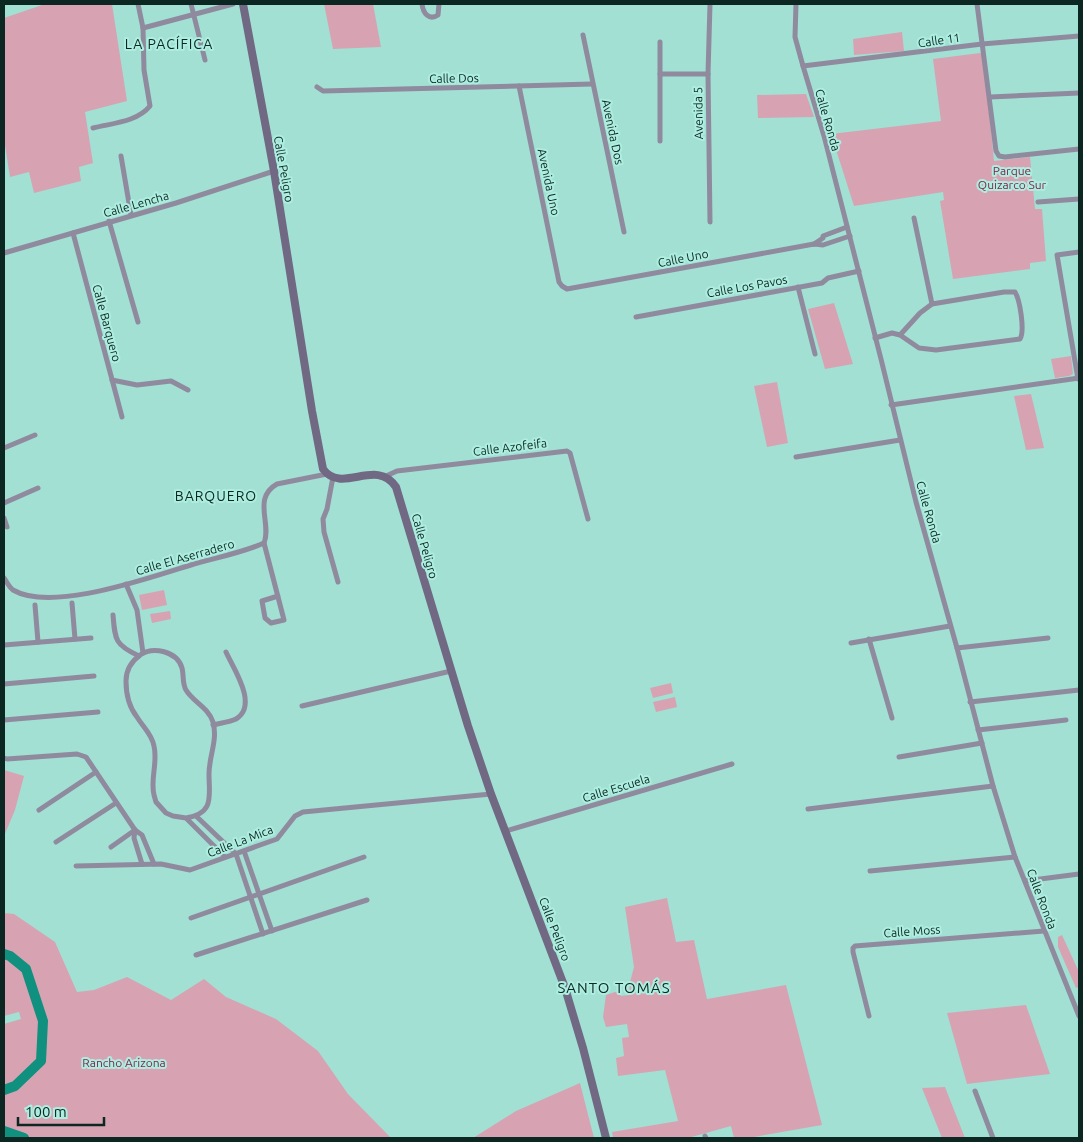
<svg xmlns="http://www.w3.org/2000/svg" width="1083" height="1142" font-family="Ubuntu,sans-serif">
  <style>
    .green { fill: #d7a3b2 }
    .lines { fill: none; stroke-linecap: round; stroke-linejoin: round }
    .river { stroke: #10907e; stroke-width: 10 }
    .street { stroke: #908a9e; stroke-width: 5 }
    .secondary { stroke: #716884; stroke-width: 8 }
    .labels { text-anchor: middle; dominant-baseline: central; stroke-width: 4; stroke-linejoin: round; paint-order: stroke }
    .street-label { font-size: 12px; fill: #0c2622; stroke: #aeeee0 }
    .park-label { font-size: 12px; fill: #82234a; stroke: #aeeee0 }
    .neighbourhood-label { font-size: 14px; letter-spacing: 1px; fill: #0c2622; stroke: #aeeee0 }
    .quarter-label { font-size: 15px; letter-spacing: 1px; fill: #0c2622; stroke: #aeeee0 }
  </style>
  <rect width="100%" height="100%" fill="#a1e0d3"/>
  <!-- green -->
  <g class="green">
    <polygon points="45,4 112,4 127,101 85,112 93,163 79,167 81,181 34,193 29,172 10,177 4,139 4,18"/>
    <polygon points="324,4 373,4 381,47 333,49"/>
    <polygon points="902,32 904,51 854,55 853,39"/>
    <polygon points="980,53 984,56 994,161 1030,157 1035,209 1042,209 1046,261 1030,263 1030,269 953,279 940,201 944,200 943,192 854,206 831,134 941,121 933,59"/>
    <polygon points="806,94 814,117 758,118 757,95"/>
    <polygon points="834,303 853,364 825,369 808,309"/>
    <polygon points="1071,356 1073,374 1069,376 1055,378 1051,359"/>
    <polygon points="777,382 788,443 767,447 754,386"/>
    <polygon points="1031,394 1044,448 1026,450 1014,396"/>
    <polygon points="164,590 167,605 142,610 139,595"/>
    <polygon points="170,611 171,619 152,623 150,614"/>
    <polygon points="671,683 673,693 653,698 650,688"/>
    <polygon points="675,697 677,707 656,712 653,702"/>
    <polygon points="4,770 24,776 15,810 4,836"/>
    <polygon points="667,898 676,942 694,940 707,999 786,985 822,1125 748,1138 734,1138 731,1126 688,1138 613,1138 612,1132 678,1121 665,1070 618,1076 616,1058 624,1056 622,1038 629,1037 627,1024 606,1027 603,1017 606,995 615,992 619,992 621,996 629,995 630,982 634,967 625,907"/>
    <polygon points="4,913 14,914 55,942 77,992 94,990 127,977 171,1000 204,979 226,997 276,1019 318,1051 348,1094 391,1138 4,1138 4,1024 21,1019 19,1012 4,1016"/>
    <polygon points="1062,935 1079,972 1079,987 1076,988 1058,947 1058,937"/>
    <polygon points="1026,1005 1050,1074 967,1084 947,1013"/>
    <polygon points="580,1083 594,1138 473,1138 516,1111"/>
    <polygon points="945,1087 965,1138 942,1138 922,1088"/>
  </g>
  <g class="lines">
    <!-- river -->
    <g class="river">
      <polyline points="4,954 10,956 26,969 43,1021 41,1061 15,1086 4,1090"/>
      <polyline points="4,1131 24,1138"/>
    </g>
    <!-- street -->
    <g class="street">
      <polyline points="191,4 205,60"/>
      <path d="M422,4C423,13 429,21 438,15L439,4"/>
      <polyline points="796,4 795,37 803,66 824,136 881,359 916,502 957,648 993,786 1015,857 1079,1016"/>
      <polyline points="977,4 996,151 999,156 1005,157 1079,149"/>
      <polyline points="143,28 233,4"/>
      <polyline points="583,35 624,232"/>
      <polyline points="803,66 982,44 1079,36"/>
      <polyline points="660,74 708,74"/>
      <polyline points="519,86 559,282 562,286 567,289 814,244 823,245 850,236"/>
      <polyline points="317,87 323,91 592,84"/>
      <polyline points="990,97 1079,93"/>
      <path d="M93,128C113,123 137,122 150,106L144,70L143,28L138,4"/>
      <polyline points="660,141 660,42"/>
      <polyline points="121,156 131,215"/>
      <polyline points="1038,202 1079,199"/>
      <polyline points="914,218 932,304"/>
      <polyline points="109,221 138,322"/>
      <polyline points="710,222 708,74 710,4"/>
      <polyline points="73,233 122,417"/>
      <polyline points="814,244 823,238 823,236 847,227"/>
      <polyline points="4,253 176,203 274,171"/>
      <polyline points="798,287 815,354"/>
      <polyline points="636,317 822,283 828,278 859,271"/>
      <path d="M875,338L892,333L900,335L919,348L936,350L1020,339C1025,331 1020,300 1015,292H1004L932,304L920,313L900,335"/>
      <polyline points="1078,379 1057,255 1079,252"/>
      <polyline points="112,380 137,385 171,381 188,390"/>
      <polyline points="891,405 1079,378"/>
      <polyline points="4,448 35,435"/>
      <polyline points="796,457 900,440"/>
      <polyline points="386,476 397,471 567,451 570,453 588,519"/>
      <polyline points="333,477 327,509 323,519 324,532 338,582"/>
      <polyline points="4,503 38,488"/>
      <polyline points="4,518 7,527"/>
      <path d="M4,578C7,582 9,587 13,590C52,613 150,577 191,565C214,558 242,553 264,543"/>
      <polyline points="126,584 137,610 143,653"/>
      <path d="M278,596L262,601L265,618L271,623L284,620L264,543C272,524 252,498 277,484L327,474"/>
      <polyline points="72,603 75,639"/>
      <polyline points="35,605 38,642"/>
      <path d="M113,615C115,640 115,645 139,656"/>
      <polyline points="869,639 892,718"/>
      <polyline points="851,643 950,626"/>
      <polyline points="4,645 91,638"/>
      <polyline points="957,648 1048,638"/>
      <polyline points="4,684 94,676"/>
      <polyline points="970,702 1079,690"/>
      <polyline points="302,706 451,671"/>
      <polyline points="4,720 98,712"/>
      <path d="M213,725C221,723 230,722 236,719C259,705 233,668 226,652"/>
      <polyline points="978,730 1066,720"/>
      <polyline points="899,757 982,743"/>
      <polyline points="4,758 7,759 77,754 86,757 135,830 142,835 154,864"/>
      <polyline points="808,809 993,786"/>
      <polyline points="39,810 96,772"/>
      <polyline points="196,816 236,854 263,934"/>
      <path d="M186,818C215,813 209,796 209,774C209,756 218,740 213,722C208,707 193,702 186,690C182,683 184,675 182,668C177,651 153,646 140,655C132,661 126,670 126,681C126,693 129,707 137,717C143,727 152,734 154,746C158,763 150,779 154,795L156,802L166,813L173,816L186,818L225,857"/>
      <polyline points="135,830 134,838 142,864"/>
      <polyline points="506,831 732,764"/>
      <polyline points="56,842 116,803"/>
      <polyline points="111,847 135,830"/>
      <polyline points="244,851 272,931"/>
      <polyline points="76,866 161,864 190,870 277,839 295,816 303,812 491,794"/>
      <polyline points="870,871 1015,857"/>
      <polyline points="1025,881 1079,874"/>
      <polyline points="191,918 364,857"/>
      <polyline points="196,955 367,900"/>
      <polyline points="869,1016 853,952 853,948 855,946 1044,931"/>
      <polyline points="975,1091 993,1138"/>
      <polyline points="705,1136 706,1138"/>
    </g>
    <!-- secondary -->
    <path class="secondary" d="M243,4L274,171L312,411L323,469C342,495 376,457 396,487L468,726L491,794L565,988L583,1048L606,1138"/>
  </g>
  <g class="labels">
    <!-- street labels -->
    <g class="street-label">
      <text transform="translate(939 40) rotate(-8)">Calle 11</text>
      <text transform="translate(454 78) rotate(-1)">Calle Dos</text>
      <text transform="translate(698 113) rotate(-91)">Avenida 5</text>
      <text transform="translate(828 120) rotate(74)">Calle Ronda</text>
      <text transform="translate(613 132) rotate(78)">Avenida Dos</text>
      <text transform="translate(284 169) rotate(80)">Calle Peligro</text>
      <text transform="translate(549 182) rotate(78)">Avenida Uno</text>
      <text transform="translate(136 204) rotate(-16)">Calle Lencha</text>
      <text transform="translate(683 258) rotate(-11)">Calle Uno</text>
      <text transform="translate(747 286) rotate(-10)">Calle Los Pavos</text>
      <text transform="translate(107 323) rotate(75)">Calle Barquero</text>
      <text transform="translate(510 447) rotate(-7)">Calle Azofeifa</text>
      <text transform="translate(929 512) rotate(74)">Calle Ronda</text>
      <text transform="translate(425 546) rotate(74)">Calle Peligro</text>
      <text transform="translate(185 557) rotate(-16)">Calle El Aserradero</text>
      <text transform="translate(616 788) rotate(-17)">Calle Escuela</text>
      <text transform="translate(240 841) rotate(-21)">Calle La Mica</text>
      <text transform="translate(1042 899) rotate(69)">Calle Ronda</text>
      <text transform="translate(555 929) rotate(69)">Calle Peligro</text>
      <text transform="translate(912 931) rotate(-4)">Calle Moss</text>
    </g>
    <!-- park labels -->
    <g class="park-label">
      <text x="1012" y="170">Parque<tspan x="1012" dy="14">Quizarco Sur</tspan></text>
      <text x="124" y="1062">Rancho Arizona</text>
    </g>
    <!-- neighbourhood labels -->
    <g class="neighbourhood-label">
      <text x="169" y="44">LA PACÍFICA</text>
      <text x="216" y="496">BARQUERO</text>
    </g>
    <!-- quarter labels -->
    <g class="quarter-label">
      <text x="614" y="987">SANTO TOMÁS</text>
    </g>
  </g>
  <!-- border -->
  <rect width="1083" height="1142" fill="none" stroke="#0c2622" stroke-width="10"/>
  <!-- scale -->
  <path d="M18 1117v8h86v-8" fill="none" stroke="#0c2622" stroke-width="2.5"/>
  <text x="25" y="1117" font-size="15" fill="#0c2622" stroke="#aeeee0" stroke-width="4" paint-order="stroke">100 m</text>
</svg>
